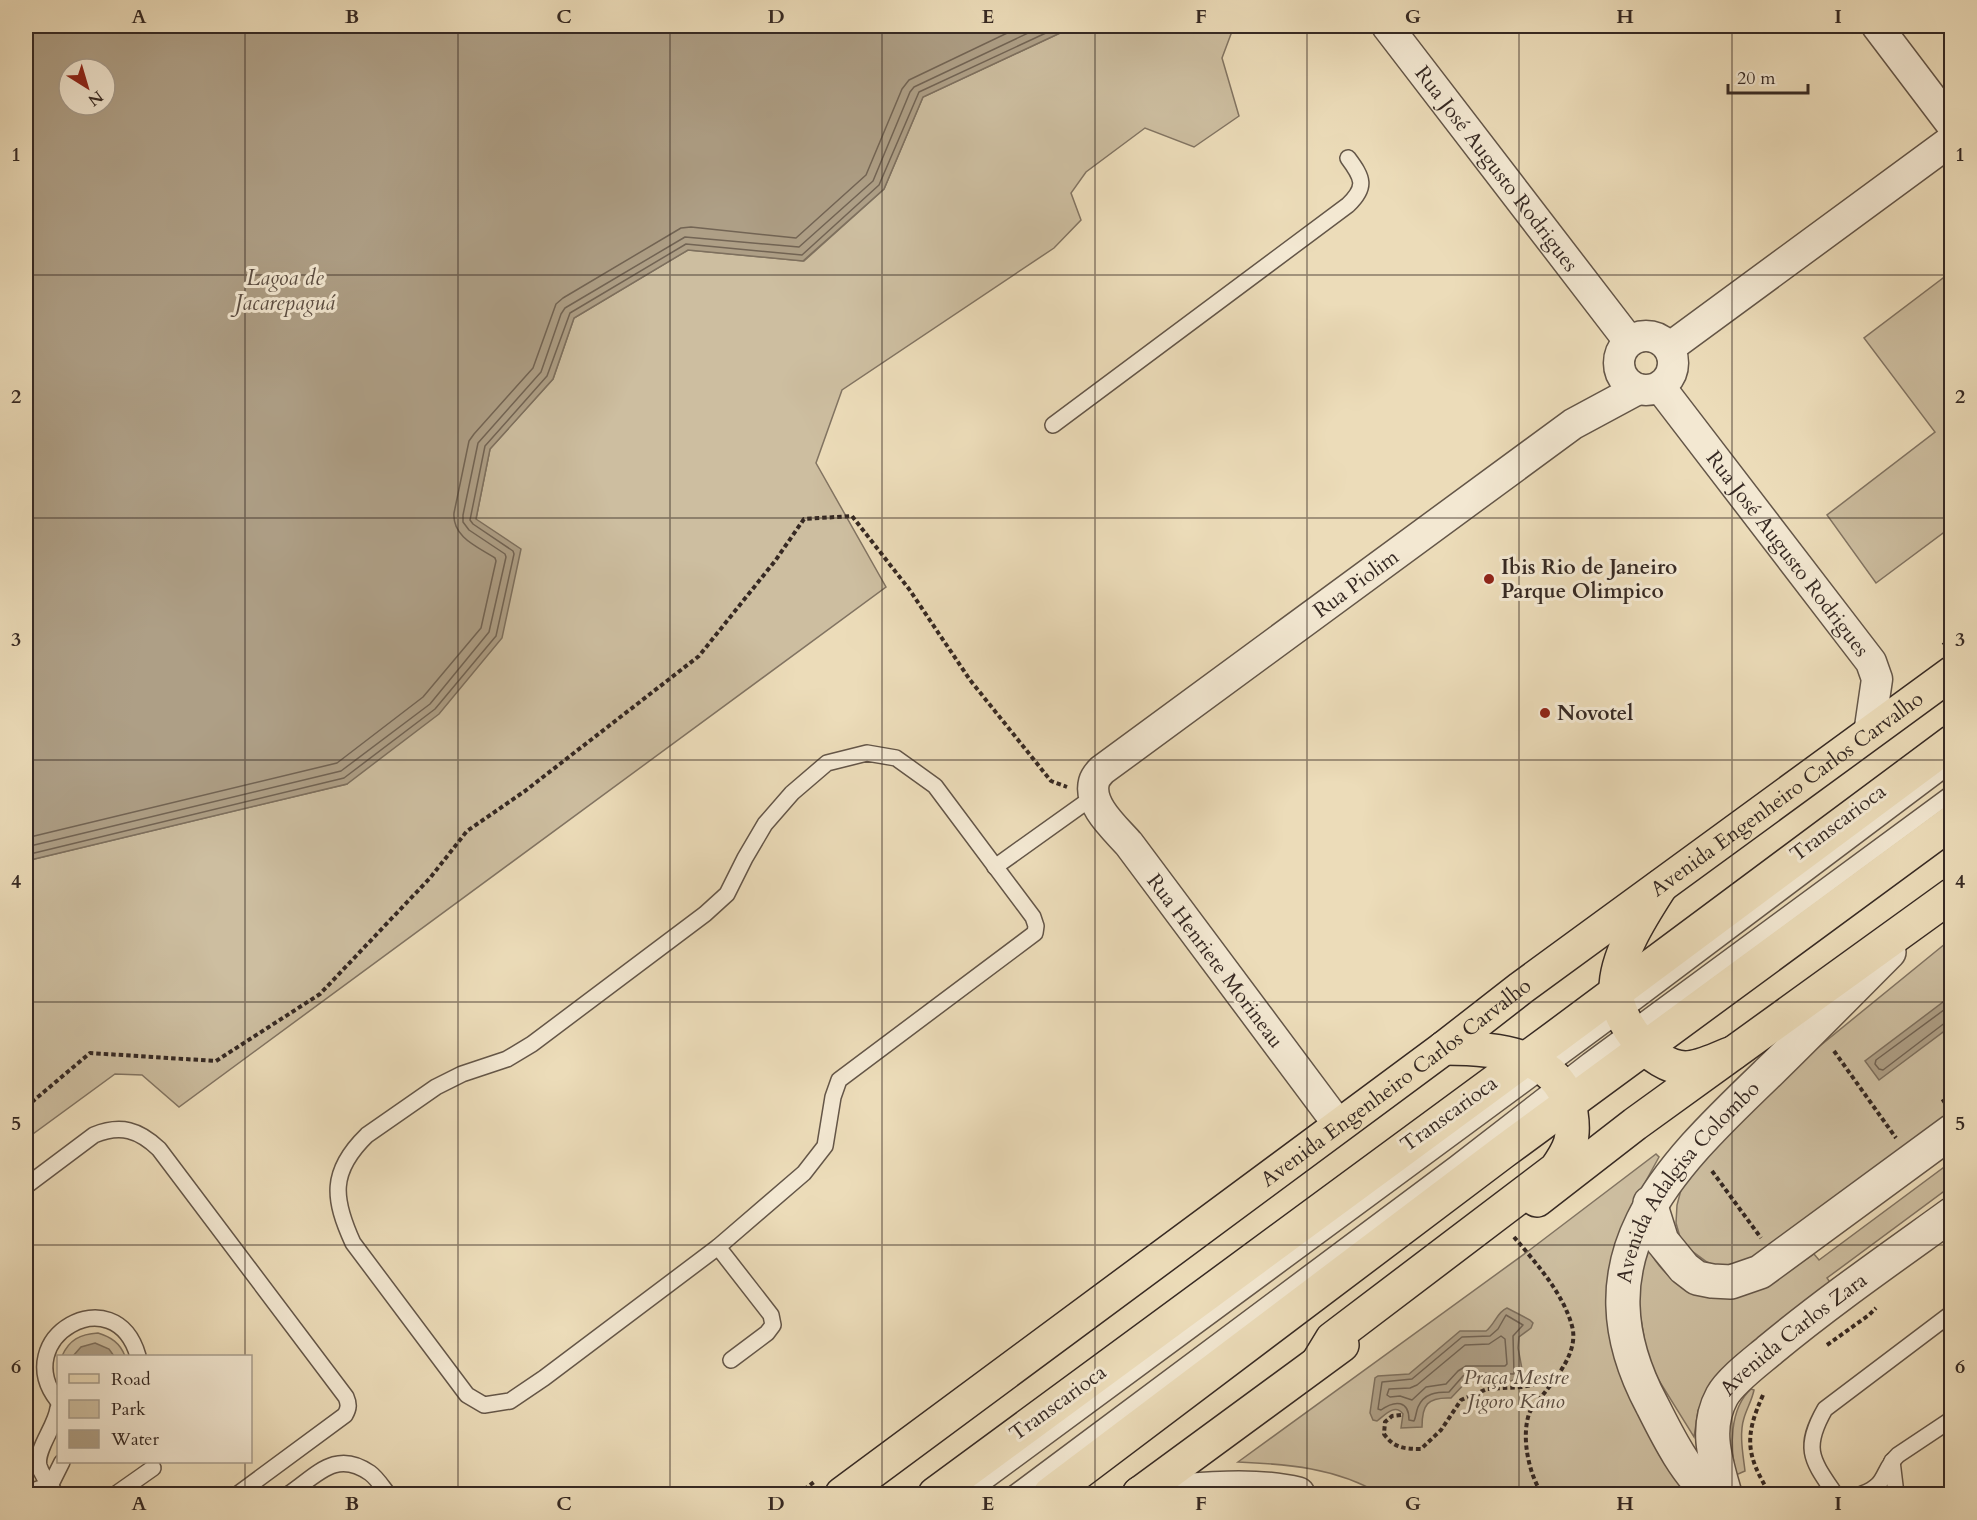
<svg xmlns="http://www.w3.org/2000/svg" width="1977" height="1520" font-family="Cardo,serif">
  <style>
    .green { fill: #cdbea0; stroke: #827462; stroke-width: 1.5 }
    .water { fill: #ae9f86; stroke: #7e705e; stroke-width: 1.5; fill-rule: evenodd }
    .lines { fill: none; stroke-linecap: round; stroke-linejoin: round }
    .shore { stroke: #726454; stroke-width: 1.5 }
    .service-casing { stroke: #645648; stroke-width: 18 }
    .minor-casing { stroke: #645648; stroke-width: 33 }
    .tertiary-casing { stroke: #645648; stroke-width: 36 }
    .primary-casing { stroke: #362923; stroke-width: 36 }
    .trunk-casing { stroke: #362923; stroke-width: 36 }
    .path { stroke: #362923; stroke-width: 4; stroke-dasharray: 4.5 3; stroke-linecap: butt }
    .service { stroke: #f3e8d2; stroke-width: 15 }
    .minor { stroke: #f3e8d2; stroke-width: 30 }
    .tertiary { stroke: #f3e8d2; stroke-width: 33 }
    .primary { stroke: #ecdcb9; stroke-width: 33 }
    .trunk { stroke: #ecdcb9; stroke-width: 33 }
    .grid { fill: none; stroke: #362923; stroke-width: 1.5; stroke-opacity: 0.55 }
    .poi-dot { fill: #8f2418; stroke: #f3e8d2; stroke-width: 2 }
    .labels { text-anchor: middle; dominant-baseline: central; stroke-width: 6; stroke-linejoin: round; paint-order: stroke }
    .street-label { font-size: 21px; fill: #362923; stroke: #f3e8d2 }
    .poi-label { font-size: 21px; font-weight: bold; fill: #362923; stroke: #f3e8d2; text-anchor: start }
    .park-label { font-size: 21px; font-style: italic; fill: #5c4e42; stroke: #f3e8d2 }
    .water-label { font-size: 22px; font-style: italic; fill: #5a4c41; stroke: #f3e8d2 }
    .neatline { fill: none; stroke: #362923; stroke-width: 2 }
    .grid-label { font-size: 20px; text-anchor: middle; font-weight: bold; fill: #362923 }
  </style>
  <rect width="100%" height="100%" fill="#ecdcb9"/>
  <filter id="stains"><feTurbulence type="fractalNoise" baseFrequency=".00333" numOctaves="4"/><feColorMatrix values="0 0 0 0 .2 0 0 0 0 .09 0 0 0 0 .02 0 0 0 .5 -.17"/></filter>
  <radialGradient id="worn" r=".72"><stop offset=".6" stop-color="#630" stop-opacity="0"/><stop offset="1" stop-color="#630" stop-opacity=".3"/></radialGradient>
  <!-- green -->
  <g class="green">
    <polygon points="1075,26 1242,26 1231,34 1222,58 1239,116 1194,147 1145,128 1086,172 1071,193 1081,220 1054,248 842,390 816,463 886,587 179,1107 142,1075 115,1074 26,1139 26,861 347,784 476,519 490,449 553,379 574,318 688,250 804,261 884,189 923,97"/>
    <polygon points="1951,272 1951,527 1876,583 1827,515 1935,432 1864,338"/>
    <polygon points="1951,939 1951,1114 1755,1260 1719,1267 1707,1262 1692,1251 1680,1237 1676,1223 1677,1205 1682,1186 1740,1111"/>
    <path d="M1656,1154L1659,1157L1630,1210L1617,1361L1633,1405L1647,1430L1693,1494H1380C1337,1468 1287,1464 1238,1462L1527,1252Z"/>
    <path d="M1951,1162V1186L1827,1278L1834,1288L1705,1394L1698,1411L1694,1437L1658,1379L1647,1355L1637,1296L1646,1243C1653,1261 1664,1272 1678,1284L1781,1276L1814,1254L1819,1260Z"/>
    <path d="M98,1333C111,1337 120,1343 125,1356H62C69,1340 80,1334 98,1333Z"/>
    <path d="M1751,1389L1754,1390C1752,1400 1747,1408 1744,1418C1739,1434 1743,1454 1745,1471L1736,1475C1730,1448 1729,1409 1751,1389Z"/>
  </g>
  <!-- water -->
  <g class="water">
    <path d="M26,26H1075L923,97L884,189L803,261L688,250L574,318L553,379L490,449L476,519L521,549L502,638L439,714L347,784L26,861ZM69,69H105V105H69Z"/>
    <polygon points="1951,996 1951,1026 1879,1080 1865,1061"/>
    <path d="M1507,1308L1530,1320L1533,1323L1531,1328L1519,1337L1518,1348L1523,1374L1521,1377L1511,1381L1472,1378L1468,1380L1451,1398C1427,1397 1422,1405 1422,1427L1401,1428L1403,1414C1395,1403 1385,1415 1377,1421L1373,1420L1370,1413L1375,1378L1378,1376L1409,1374L1460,1331H1486C1495,1324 1497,1312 1507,1308Z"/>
    <polygon points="95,1343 109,1349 114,1356 73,1356 81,1347"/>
  </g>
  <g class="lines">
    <!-- shore -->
    <g class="shore">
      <path d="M26,838L337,763L423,697L481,628L496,561L495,558C478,547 452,537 454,513L469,441L474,434L533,368L556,304L563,298L681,228L691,227L796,238L866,175L902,89L909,80L1022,26"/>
      <polyline points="26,847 341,771 430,704 489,632 506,557 505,554 469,530 463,522 463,515 478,443 541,372 561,314 565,308 685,237 799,247 873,181 910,92 914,87 1043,26"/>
      <polyline points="26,855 344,778 435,709 496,636 514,554 513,551 473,524 470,520 485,446 547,376 570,313 686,244 802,255 879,185 919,92 1061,26"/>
      <polyline points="1952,1004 1876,1060 1875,1064 1879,1069 1883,1070 1946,1022 1952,1021"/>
      <path d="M1506,1315L1523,1325L1513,1336L1514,1374L1469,1373L1463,1376L1449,1392C1437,1392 1424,1393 1418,1407C1416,1412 1416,1417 1414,1421L1409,1420C1409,1400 1395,1400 1381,1410L1378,1409L1382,1382L1412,1379L1462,1337L1490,1336L1498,1329Z"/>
      <polygon points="1501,1336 1505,1339 1507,1364 1505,1366 1466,1366 1458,1371 1446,1384 1426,1387 1412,1400 1400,1396 1390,1397 1387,1395 1389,1389 1410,1388 1417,1385 1465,1345 1489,1344"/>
    </g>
    <defs>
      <g id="service">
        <path d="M1053,425L1348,205C1367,187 1363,178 1348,158"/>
        <path d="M867,753L896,758L935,786L1033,917L1036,926L1035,933L839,1080L833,1097L825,1146L804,1173L718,1247L544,1378L510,1401L484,1405L467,1395L353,1243C333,1199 329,1172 367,1135L436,1087L462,1074L507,1059L532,1044L705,914L727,894L745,858L765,824L792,793L827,763Z"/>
        <polyline points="995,867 1093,797"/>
        <path d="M26,1186L94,1135C121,1124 139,1130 159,1149L346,1397C349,1404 349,1408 345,1415L238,1494"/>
        <polyline points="718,1247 771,1315 773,1325 767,1333 731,1360"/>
        <path d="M58,1401C8,1338 115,1276 138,1356"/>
        <polyline points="1892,1461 1896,1494"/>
        <polyline points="47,1492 62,1462"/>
        <polyline points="26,1493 50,1485"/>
        <path d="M56,1494C50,1486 42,1476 39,1466C35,1450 56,1426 58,1408"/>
        <polyline points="116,1494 153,1468"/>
        <path d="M289,1494C317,1475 336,1449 370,1473C377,1478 383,1488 388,1494"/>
        <polyline points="969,1494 1621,1013 1952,764"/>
        <polyline points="1013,1494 1455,1164 1588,1061 1952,793"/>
        <path d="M1835,1494C1812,1460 1802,1449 1825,1409L1952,1313"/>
        <path d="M1862,1494C1888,1485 1881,1471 1898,1455L1952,1419"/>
      </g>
      <g id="minor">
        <path id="s1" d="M1387,26L1629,341"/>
        <polyline points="1877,26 1952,125"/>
        <circle cx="1646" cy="363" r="27"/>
        <polyline points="1669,348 1952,140"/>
        <path id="s2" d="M1660,387L1871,662L1877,679L1869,734"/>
        <path id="s3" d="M1338,1124L1129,844C1115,828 1088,805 1094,782C1095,778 1099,773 1102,770L1573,424L1638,389"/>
      </g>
      <g id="tertiary">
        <polyline points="1650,1203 1662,1241 1684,1268 1697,1278 1712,1281 1731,1282 1760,1272 1952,1131"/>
        <path d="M1140,1493C1190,1491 1250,1482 1298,1494"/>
        <path id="s4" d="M1712,1494C1687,1476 1666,1433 1652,1405C1573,1257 1669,1168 1770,1071C1810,1032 1849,992 1889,952"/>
        <path id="s5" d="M1725,1494C1716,1462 1704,1429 1722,1396C1731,1380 1757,1361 1771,1349C1829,1301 1891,1258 1952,1214"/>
      </g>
      <g id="primary">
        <polyline points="1537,1200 1635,1124 1952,895"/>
        <path id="s6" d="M842,1494L1444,1048L1521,988L1952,673"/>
        <polyline points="1139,1494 1342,1345"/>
      </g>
      <g id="trunk">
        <path d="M1661,886C1643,914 1615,956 1616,991C1617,1022 1652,1067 1685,1068C1701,1068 1718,1058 1733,1053"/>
        <path d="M1318,1362L1332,1339L1556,1169C1570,1149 1575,1139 1571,1113C1562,1052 1493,1048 1444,1048"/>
        <polyline points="935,1494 1557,1036 1952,742"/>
        <polyline points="1050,1494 1503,1152 1952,822"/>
      </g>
    </defs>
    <!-- service casing -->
    <use href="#service" class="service-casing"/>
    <!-- minor casing -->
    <use href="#minor" class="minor-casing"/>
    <!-- tertiary casing -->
    <use href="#tertiary" class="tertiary-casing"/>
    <!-- primary casing -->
    <use href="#primary" class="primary-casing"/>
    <!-- trunk casing -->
    <use href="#trunk" class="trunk-casing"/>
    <!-- path -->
    <g class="path">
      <polyline points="1943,645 1952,638"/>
      <polyline points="1834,1051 1896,1138"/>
      <polyline points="1942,1102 1952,1095"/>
      <polyline points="26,1107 90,1053 216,1061 320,994 430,878 467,831 525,791 699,656 775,561 804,519 852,516 909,589 970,680 1051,781 1067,787"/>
      <polyline points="1712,1171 1761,1238"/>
      <path d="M1514,1237C1536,1263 1563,1293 1572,1326C1579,1351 1557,1377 1542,1396C1538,1401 1531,1408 1529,1414C1521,1438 1529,1474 1542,1494"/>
      <polyline points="1827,1345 1869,1315 1876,1308"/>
      <path d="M1763,1395C1744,1437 1746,1455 1770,1494"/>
      <path d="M1401,1415L1392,1416L1385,1422L1384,1434C1394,1448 1404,1449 1421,1449L1441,1430L1461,1400L1487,1389L1522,1387L1553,1381"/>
      <polyline points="798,1494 814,1482"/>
    </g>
    <!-- service -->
    <use href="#service" class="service"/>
    <!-- minor -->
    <use href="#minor" class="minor"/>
    <!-- tertiary -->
    <use href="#tertiary" class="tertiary"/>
    <!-- primary -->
    <use href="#primary" class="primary"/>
    <!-- trunk -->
    <use href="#trunk" class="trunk"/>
  </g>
  <!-- grid -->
  <path class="grid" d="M245,26V1356M458,26V1494M670,26V1494M882,26V1494M1095,26V1494M1307,26V1494M1519,26V1494M1732,26V1494M26,275H1952M26,518H1952M26,760H1952M26,1002H1952M26,1245H1952M245,1462V1494"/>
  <!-- markers -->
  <g class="poi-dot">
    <circle cx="1489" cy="579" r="6"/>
    <circle cx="1545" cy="713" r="6"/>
  </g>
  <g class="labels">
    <!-- street labels -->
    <g class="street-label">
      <text stroke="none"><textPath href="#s1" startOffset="180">Rua José Augusto Rodrigues</textPath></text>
      <text stroke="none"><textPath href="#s2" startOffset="210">Rua José Augusto Rodrigues</textPath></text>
      <text stroke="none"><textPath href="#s3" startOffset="753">Rua Piolim</textPath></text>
      <text stroke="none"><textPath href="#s6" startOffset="1176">Avenida Engenheiro Carlos Carvalho</textPath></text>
      <text transform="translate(1838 823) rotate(-37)">Transcarioca</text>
      <text transform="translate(1215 961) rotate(53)">Rua Henriete Morineau</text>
      <text stroke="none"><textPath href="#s6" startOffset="690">Avenida Engenheiro Carlos Carvalho</textPath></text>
      <text transform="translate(1449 1114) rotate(-36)">Transcarioca</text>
      <text stroke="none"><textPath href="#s4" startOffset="357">Avenida Adalgisa Colombo</textPath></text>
      <text stroke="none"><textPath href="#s5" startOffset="196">Avenida Carlos Zara</textPath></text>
      <text transform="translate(1058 1403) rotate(-36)">Transcarioca</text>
    </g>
    <!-- poi labels -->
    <g class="poi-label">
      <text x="1501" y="567">Ibis Rio de Janeiro<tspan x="1501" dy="24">Parque Olimpico</tspan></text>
      <text x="1557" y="713">Novotel</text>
    </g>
    <!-- park labels -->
    <g class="park-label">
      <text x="1516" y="1377">Praça Mestre<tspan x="1516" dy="24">Jigoro Kano</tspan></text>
    </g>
    <!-- water labels -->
    <g class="water-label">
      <text x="285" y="278">Lagoa de<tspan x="285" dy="25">Jacarepaguá</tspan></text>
    </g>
  </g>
  <!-- margin -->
  <rect width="1977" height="1520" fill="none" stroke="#ecdcb9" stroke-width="66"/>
  <!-- legend -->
  <rect x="57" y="1355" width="195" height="108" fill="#f3e8d2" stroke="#a79c8c" stroke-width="1.5"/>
  <rect x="69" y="1374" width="30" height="9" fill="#ecdcb9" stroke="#a79c8c" stroke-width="1.5"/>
  <text x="111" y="1385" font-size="18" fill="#362923">Road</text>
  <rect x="69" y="1400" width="30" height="18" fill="#cdbea0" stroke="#a79c8c" stroke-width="1.5"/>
  <text x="111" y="1415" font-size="18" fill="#362923">Park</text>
  <rect x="69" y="1430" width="30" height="18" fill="#ae9f86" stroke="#a79c8c" stroke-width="1.5"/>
  <text x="111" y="1445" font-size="18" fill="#362923">Water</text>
  <!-- north arrow -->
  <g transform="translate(87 87) rotate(143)"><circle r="28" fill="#f3e8d2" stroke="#a79c8c" stroke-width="1.5"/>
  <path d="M0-4.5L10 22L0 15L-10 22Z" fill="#8f2418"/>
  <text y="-9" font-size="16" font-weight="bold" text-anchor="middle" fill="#362923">N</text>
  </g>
  <!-- scale -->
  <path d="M1728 84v9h80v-9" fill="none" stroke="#362923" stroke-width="3"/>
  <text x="1737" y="84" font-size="18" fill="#362923" stroke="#f3e8d2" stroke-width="4.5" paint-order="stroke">20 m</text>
  <rect x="33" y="33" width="1911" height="1454" class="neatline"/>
  <g class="grid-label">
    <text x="139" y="23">A</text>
    <text x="352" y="23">B</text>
    <text x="564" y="23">C</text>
    <text x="776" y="23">D</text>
    <text x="988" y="23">E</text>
    <text x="1201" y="23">F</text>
    <text x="1413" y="23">G</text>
    <text x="1625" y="23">H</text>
    <text x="1838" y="23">I</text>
    <text x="16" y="161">1</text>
    <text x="1960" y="161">1</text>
    <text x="16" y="403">2</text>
    <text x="1960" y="403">2</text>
    <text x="16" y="646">3</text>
    <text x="1960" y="646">3</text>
    <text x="16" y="888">4</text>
    <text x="1960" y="888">4</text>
    <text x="16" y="1130">5</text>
    <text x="1960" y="1130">5</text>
    <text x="16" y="1373">6</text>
    <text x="1960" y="1373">6</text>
    <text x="139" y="1510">A</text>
    <text x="352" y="1510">B</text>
    <text x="564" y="1510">C</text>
    <text x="776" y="1510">D</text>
    <text x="988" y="1510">E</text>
    <text x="1201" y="1510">F</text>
    <text x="1413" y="1510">G</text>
    <text x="1625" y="1510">H</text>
    <text x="1838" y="1510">I</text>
  </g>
  <rect width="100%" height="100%" filter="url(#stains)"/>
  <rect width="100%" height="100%" fill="url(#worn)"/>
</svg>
